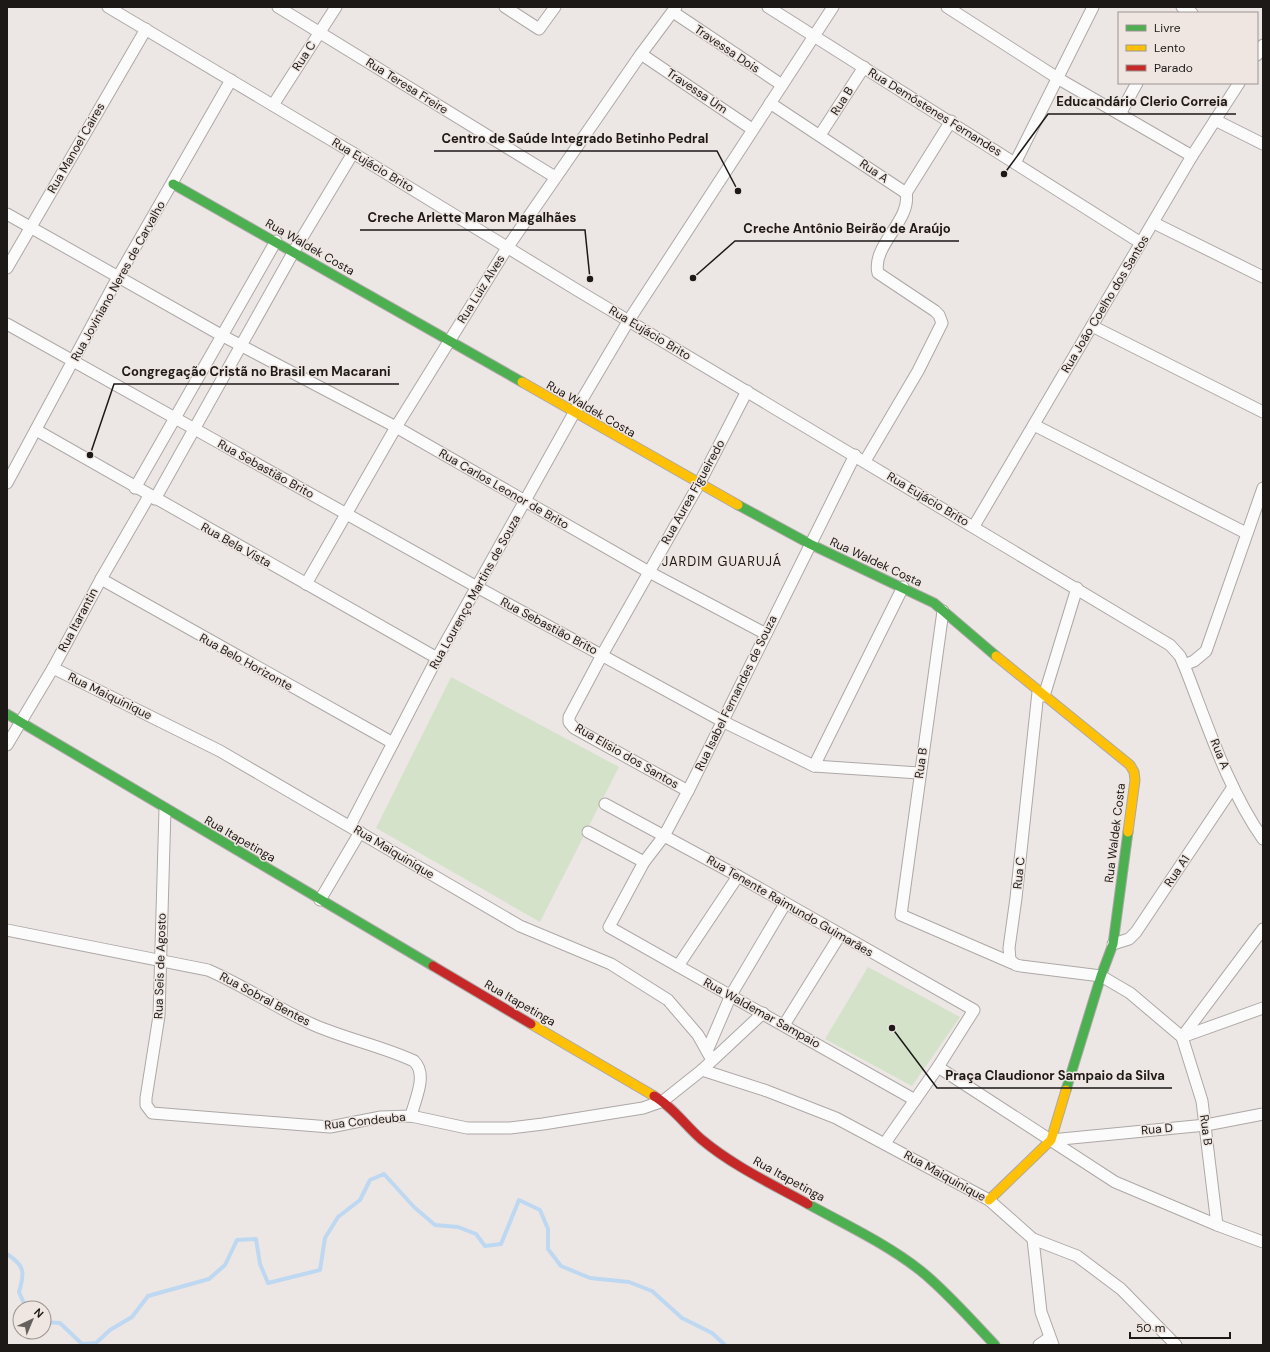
<svg xmlns="http://www.w3.org/2000/svg" width="1270" height="1352" font-family="'DM Sans',sans-serif">
  <style>
    .green { fill: #d4e2c9 }
    .lines { fill: none; stroke-linecap: round; stroke-linejoin: round }
    .stream { stroke: #bed8f1; stroke-width: 4 }
    .street-casing { stroke: #aca8a6; stroke-width: 13 }
    .fast-casing { stroke: #aca8a6; stroke-width: 11 }
    .slow-casing { stroke: #aca8a6; stroke-width: 11 }
    .jam-casing { stroke: #aca8a6; stroke-width: 11 }
    .street { stroke: #fcfbfb; stroke-width: 11 }
    .fast { stroke: #4caf50; stroke-width: 9 }
    .slow { stroke: #ffc107; stroke-width: 9 }
    .jam { stroke: #c62828; stroke-width: 9 }
    .labels { text-anchor: middle; dominant-baseline: central; stroke-width: 3; stroke-linejoin: round; paint-order: stroke }
    .street-label { font-size: 12px; fill: #1c1917; stroke: #efe6e1 }
    .neighbourhood-label { font-size: 13px; letter-spacing: 1px; fill: #1c1917; stroke: #efe6e1 }
    .leader { fill: none; stroke: #1c1917; stroke-width: 1.5 }
    .callout-dot { fill: #1c1917; stroke: #efe6e1; stroke-width: 1.5 }
    .callout-label { font-size: 13px; text-anchor: middle; font-weight: bold; fill: #1c1917; stroke: #efe6e1; stroke-width: 3; stroke-linejoin: round; paint-order: stroke }
  </style>
  <rect width="100%" height="100%" fill="#ece7e4"/>
  <!-- green -->
  <g class="green">
    <polygon points="451,677 619,767 540,922 376,828"/>
    <polygon points="868,967 960,1017 912,1086 825,1039"/>
  </g>
  <g class="lines">
    <!-- stream -->
    <g class="stream">
      <path d="M7,1254C25,1266 25,1272 19,1292L26,1308"/>
      <polyline points="44,1322 60,1323 82,1344 96,1343 110,1330 132,1317 148,1296 209,1279 225,1265 237,1240 256,1239 260,1264 268,1283 320,1270 325,1238 338,1217 360,1200 370,1180 384,1174 414,1207 435,1225 458,1227 476,1234 485,1246 501,1244 519,1200 540,1210 548,1229 548,1249 561,1266 590,1278 629,1282 652,1291 682,1318 712,1333 725,1345"/>
    </g>
    <defs>
      <g id="street">
        <path d="M108,7L353,153L577,290L1170,645L1180,656L1184,665C1207,723 1227,788 1263,839"/>
        <polyline points="278,7 555,177"/>
        <polyline points="505,7 539,29 555,7"/>
        <polyline points="768,7 1141,243"/>
        <polyline points="947,7 1059,79 1192,156"/>
        <polyline points="1182,7 1192,13"/>
        <polyline points="673,12 782,85"/>
        <polyline points="641,54 752,129"/>
        <polyline points="1257,55 1263,45"/>
        <polyline points="770,103 906,193 951,121"/>
        <polyline points="273,105 336,7"/>
        <polyline points="1120,114 1137,83"/>
        <polyline points="1215,120 1263,144"/>
        <polyline points="820,135 864,67"/>
        <polyline points="1015,163 1093,7"/>
        <polyline points="7,214 221,335 396,427 649,572 766,634"/>
        <polyline points="1154,223 1263,277"/>
        <polyline points="7,268 146,29"/>
        <polyline points="7,324 477,587 722,721 814,766 919,773"/>
        <polyline points="1092,326 1263,412"/>
        <polyline points="1034,425 1246,533"/>
        <polyline points="36,430 437,658"/>
        <polyline points="855,455 688,791 664,836 644,862 609,927 915,1100"/>
        <path d="M865,461L918,371L942,323L939,315L935,311L878,273C871,246 912,220 906,193"/>
        <polyline points="7,483 118,277 231,80"/>
        <polyline points="135,488 276,241"/>
        <polyline points="155,499 294,251 353,153"/>
        <polyline points="974,526 1192,156 1239,83"/>
        <polyline points="101,579 393,743"/>
        <polyline points="306,584 396,427 507,248 641,54 676,7"/>
        <polyline points="943,611 901,915 1012,963"/>
        <polyline points="1184,665 1194,661 1206,651 1263,488"/>
        <polyline points="53,668 220,751 520,926 611,964 668,1000 698,1035 712,1060"/>
        <polyline points="1038,692 1016,898 1009,948 1010,960 1016,965 1021,966 1101,976 1130,993 1182,1037 1202,1101 1217,1225"/>
        <polyline points="1044,696 1077,588"/>
        <polyline points="7,745 53,668 101,579 149,496"/>
        <polyline points="814,766 903,587"/>
        <polyline points="688,791 574,728 569,722 569,717 602,655 699,484 747,391"/>
        <polyline points="605,804 738,876 974,1010 938,1067 885,1143"/>
        <polyline points="165,809 159,1016 146,1098 146,1105 152,1113 330,1127 381,1117 411,1116 467,1128 510,1128 543,1124 643,1108 663,1101 702,1070 763,1013"/>
        <polyline points="350,826 437,658 574,413 629,320 833,7"/>
        <polyline points="588,832 644,862"/>
        <polyline points="320,900 360,832"/>
        <path d="M7,930L208,970C245,986 278,1009 314,1025C346,1039 382,1046 414,1061C428,1075 415,1099 411,1116"/>
        <polyline points="1113,944 1129,939 1136,932 1233,787"/>
        <polyline points="678,966 738,876"/>
        <polyline points="784,1025 840,935"/>
        <polyline points="1182,1037 1263,929"/>
        <polyline points="1182,1037 1263,1008"/>
        <polyline points="707,1051 731,995 785,904"/>
        <polyline points="938,1067 1115,1182 1217,1225 1263,1242"/>
        <polyline points="702,1070 767,1091 836,1118 989,1200 1033,1239 1077,1256 1121,1289 1176,1345"/>
        <polyline points="1051,1140 1206,1125 1263,1114"/>
        <polyline points="1033,1239 1041,1312 1053,1345"/>
        <polyline points="1039,1345 1049,1338"/>
      </g>
      <g id="fast">
        <polyline points="173,184 522,382"/>
        <polyline points="738,505 810,544 934,603 996,656"/>
        <polyline points="7,714 433,966"/>
        <polyline points="1066,1090 1101,976 1113,944 1128,832"/>
        <path d="M808,1204C846,1225 887,1244 921,1271C948,1293 971,1320 995,1345"/>
      </g>
      <g id="slow">
        <polyline points="522,382 738,505"/>
        <polyline points="996,656 1130,765 1134,772 1135,780 1128,832"/>
        <polyline points="531,1024 654,1096"/>
        <polyline points="989,1200 1051,1140 1066,1090"/>
      </g>
      <g id="jam">
        <polyline points="433,966 531,1024"/>
        <path d="M654,1096C673,1107 685,1125 701,1139C733,1166 772,1184 808,1204"/>
      </g>
    </defs>
    <!-- street casing -->
    <use href="#street" class="street-casing"/>
    <!-- fast casing -->
    <use href="#fast" class="fast-casing"/>
    <!-- slow casing -->
    <use href="#slow" class="slow-casing"/>
    <!-- jam casing -->
    <use href="#jam" class="jam-casing"/>
    <!-- street -->
    <use href="#street" class="street"/>
    <!-- fast -->
    <use href="#fast" class="fast"/>
    <!-- slow -->
    <use href="#slow" class="slow"/>
    <!-- jam -->
    <use href="#jam" class="jam"/>
  </g>
  <g class="labels">
    <!-- street labels -->
    <g class="street-label">
      <text transform="translate(727 49) rotate(34)">Travessa Dois</text>
      <text transform="translate(304 56) rotate(-57)">Rua C</text>
      <text transform="translate(407 86) rotate(32)">Rua Teresa Freire</text>
      <text transform="translate(697 91) rotate(34)">Travessa Um</text>
      <text transform="translate(842 101) rotate(-57)">Rua B</text>
      <text transform="translate(935 112) rotate(32)">Rua Demóstenes Fernandes</text>
      <text transform="translate(76 148) rotate(-60)">Rua Manoel Caires</text>
      <text transform="translate(373 165) rotate(31)">Rua Eujácio Brito</text>
      <text transform="translate(874 171) rotate(34)">Rua A</text>
      <text transform="translate(310 247) rotate(30)">Rua Waldek Costa</text>
      <text transform="translate(118 281) rotate(-61)">Rua Joviniano Neres de Carvalho</text>
      <text transform="translate(481 289) rotate(-58)">Rua Luiz Alves</text>
      <text transform="translate(1105 304) rotate(-59)">Rua João Coelho dos Santos</text>
      <text transform="translate(650 333) rotate(31)">Rua Eujácio Brito</text>
      <text transform="translate(591 409) rotate(30)">Rua Waldek Costa</text>
      <text transform="translate(266 469) rotate(29)">Rua Sebastião Brito</text>
      <text transform="translate(504 489) rotate(30)">Rua Carlos Leonor de Brito</text>
      <text transform="translate(693 492) rotate(-61)">Rua Aurea Figueiredo</text>
      <text transform="translate(928 499) rotate(31)">Rua Eujácio Brito</text>
      <text transform="translate(236 545) rotate(29)">Rua Bela Vista</text>
      <text transform="translate(876 562) rotate(25)">Rua Waldek Costa</text>
      <text transform="translate(475 592) rotate(-61)">Rua Lourenço Martins de Souza</text>
      <text transform="translate(78 620) rotate(-62)">Rua Itarantin</text>
      <text transform="translate(549 626) rotate(28)">Rua Sebastião Brito</text>
      <text transform="translate(246 662) rotate(29)">Rua Belo Horizonte</text>
      <text transform="translate(736 693) rotate(-64)">Rua Isabel Fernandes de Souza</text>
      <text transform="translate(110 696) rotate(26)">Rua Maiquinique</text>
      <text transform="translate(1220 754) rotate(68)">Rua A</text>
      <text transform="translate(627 756) rotate(30)">Rua Elisio dos Santos</text>
      <text transform="translate(921 763) rotate(-82)">Rua B</text>
      <text transform="translate(1115 833) rotate(-83)">Rua Waldek Costa</text>
      <text transform="translate(240 839) rotate(30)">Rua Itapetinga</text>
      <text transform="translate(394 852) rotate(31)">Rua Maiquinique</text>
      <text transform="translate(1177 871) rotate(-56)">Rua A1</text>
      <text transform="translate(1019 873) rotate(-84)">Rua C</text>
      <text transform="translate(790 906) rotate(30)">Rua Tenente Raimundo Guimarães</text>
      <text transform="translate(160 966) rotate(-88)">Rua Seis de Agosto</text>
      <text transform="translate(265 999) rotate(28)">Rua Sobral Bentes</text>
      <text transform="translate(520 1003) rotate(30)">Rua Itapetinga</text>
      <text transform="translate(762 1013) rotate(29)">Rua Waldemar Sampaio</text>
      <text transform="translate(365 1121) rotate(-6)">Rua Condeuba</text>
      <text transform="translate(1157 1129) rotate(-5)">Rua D</text>
      <text transform="translate(1206 1130) rotate(82)">Rua B</text>
      <text transform="translate(945 1176) rotate(29)">Rua Maiquinique</text>
      <text transform="translate(789 1179) rotate(29)">Rua Itapetinga</text>
    </g>
    <!-- neighbourhood labels -->
    <g class="neighbourhood-label">
      <text x="722" y="561">JARDIM GUARUJÁ</text>
    </g>
  </g>
  <!-- callouts -->
  <path class="leader" d="M1004 174L1048 114H1236M738 191L717 151H434M590 279L585 230H360M693 278L735 241H959M90 455L114 384H399M892 1028L937 1088H1172"/>
  <g class="callout-dot">
    <circle cx="1004" cy="174" r="4"/>
    <circle cx="738" cy="191" r="4"/>
    <circle cx="590" cy="279" r="4"/>
    <circle cx="693" cy="278" r="4"/>
    <circle cx="90" cy="455" r="4"/>
    <circle cx="892" cy="1028" r="4"/>
  </g>
  <g class="callout-label">
    <text x="1142" y="106">Educandário Clerio Correia</text>
    <text x="575" y="143">Centro de Saúde Integrado Betinho Pedral</text>
    <text x="472" y="222">Creche Arlette Maron Magalhães</text>
    <text x="847" y="233">Creche Antônio Beirão de Araújo</text>
    <text x="256" y="376">Congregação Cristã no Brasil em Macarani</text>
    <text x="1055" y="1080">Praça Claudionor Sampaio da Silva</text>
  </g>
  <!-- border -->
  <rect width="1270" height="1352" fill="none" stroke="#1c1917" stroke-width="16"/>
  <!-- legend -->
  <rect x="1118" y="12" width="140" height="72" fill="#efe6e1" stroke="#9b9490"/>
  <rect x="1126" y="25" width="20" height="6" fill="#4caf50" stroke="#9b9490"/>
  <text x="1154" y="32" font-size="12" fill="#1c1917">Livre</text>
  <rect x="1126" y="45" width="20" height="6" fill="#ffc107" stroke="#9b9490"/>
  <text x="1154" y="52" font-size="12" fill="#1c1917">Lento</text>
  <rect x="1126" y="65" width="20" height="6" fill="#c62828" stroke="#9b9490"/>
  <text x="1154" y="72" font-size="12" fill="#1c1917">Parado</text>
  <!-- north arrow -->
  <g transform="translate(32 1320) rotate(44)"><circle r="19" fill="#efe6e1" stroke="#9b9490"/>
  <path d="M0-3L7 15L0 10L-7 15Z" fill="#65615f"/>
  <text y="-6" font-size="11" font-weight="bold" text-anchor="middle" fill="#1c1917">N</text>
  </g>
  <!-- scale -->
  <path d="M1130 1332v6h100v-6" fill="none" stroke="#1c1917" stroke-width="2"/>
  <text x="1136" y="1332" font-size="12" fill="#1c1917" stroke="#efe6e1" stroke-width="3" paint-order="stroke">50 m</text>
</svg>
